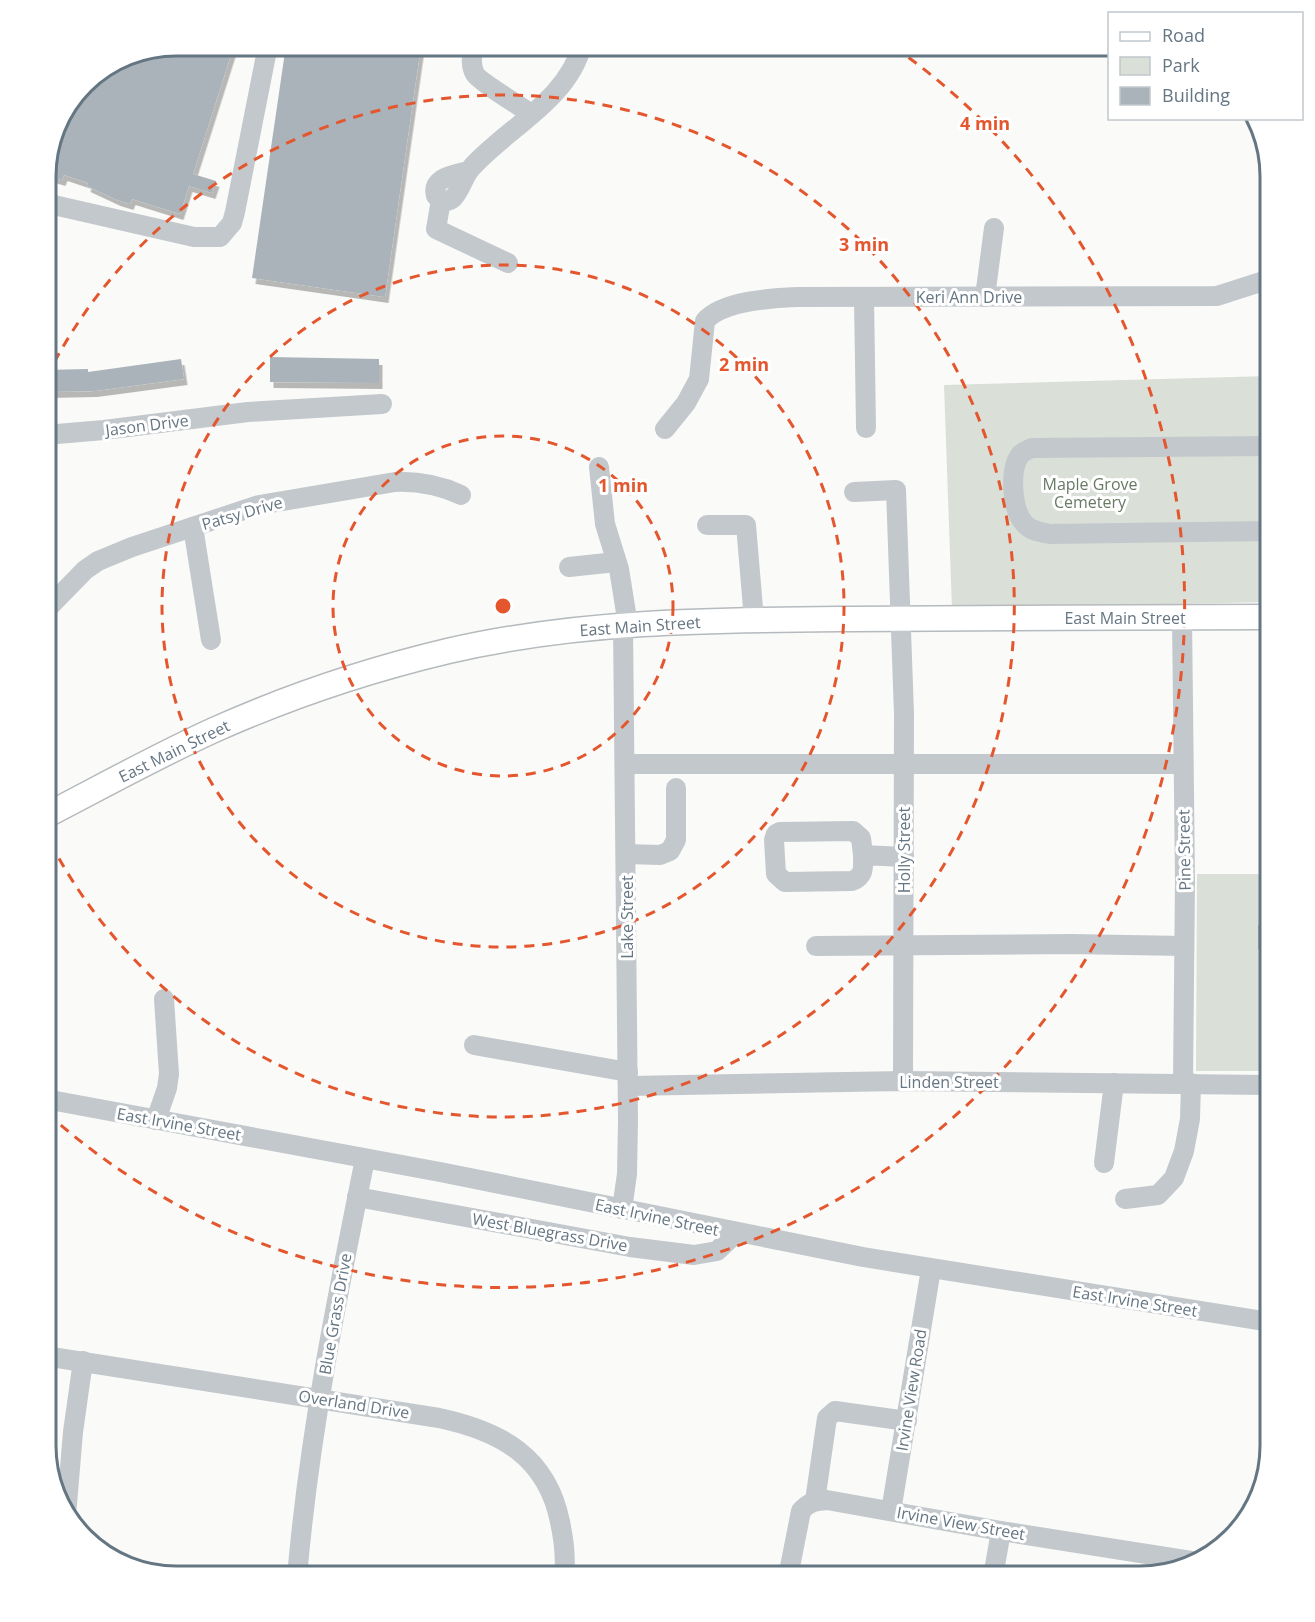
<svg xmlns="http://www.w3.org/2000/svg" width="1315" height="1622" font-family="'Open Sans',sans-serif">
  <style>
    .green { fill: #dadfd7 }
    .building { fill: #aab3b9; filter: url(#shadow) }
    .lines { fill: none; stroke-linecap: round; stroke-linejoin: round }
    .major-casing { stroke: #b5babe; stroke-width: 27 }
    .minor { stroke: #c3c8cc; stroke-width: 20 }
    .major { stroke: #fff; stroke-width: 24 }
    .ring { fill: none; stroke: #e4572e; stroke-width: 3; stroke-dasharray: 10 8 }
    .labels { text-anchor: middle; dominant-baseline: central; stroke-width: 6; stroke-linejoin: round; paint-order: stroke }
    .street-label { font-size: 16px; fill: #657683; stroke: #fff }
    .park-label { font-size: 16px; fill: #687a64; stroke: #fff }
    .rim { fill: none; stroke: #657683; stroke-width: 3 }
    .centre { fill: #e4572e; stroke: #fff; stroke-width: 3 }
    .ring-label { font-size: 18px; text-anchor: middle; font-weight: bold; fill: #e4572e; stroke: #fff; stroke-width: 6; stroke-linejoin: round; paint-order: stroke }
  </style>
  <defs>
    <filter id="shadow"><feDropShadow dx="3.5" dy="6" stdDeviation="0" flood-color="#0004"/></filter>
  </defs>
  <rect width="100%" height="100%" fill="#fafaf8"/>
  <!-- green -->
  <g class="green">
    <polygon points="1270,376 1270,602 952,609 944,385"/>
    <polygon points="1197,874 1270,874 1270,1071 1196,1071"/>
  </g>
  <!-- building -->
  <g class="building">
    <polygon points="176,45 234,45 193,174 216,181 212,193 189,186 180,214 132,199 130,204 117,200 87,186 88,183 64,175 62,180 52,177 53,172 45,170 45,167 59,118 89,78 126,55"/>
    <polygon points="286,45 421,45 385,297 252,278"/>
    <polygon points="270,357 379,359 379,383 270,382"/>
    <polygon points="181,359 184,379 94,391 45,392 45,370 88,369 88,372"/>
    <polygon points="1258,925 1270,926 1270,950 1258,949"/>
  </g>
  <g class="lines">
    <defs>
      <path id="major" d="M45,816C101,787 157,756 214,730C290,696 368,670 448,651C581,620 717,620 852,619C991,618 1131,617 1270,617"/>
    </defs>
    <!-- major casing -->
    <use href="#major" class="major-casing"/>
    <!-- minor -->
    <g class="minor">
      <path d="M473,45C472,55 470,65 475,74C479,81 520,106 531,114"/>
      <path d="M468,171C454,175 431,177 436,196C441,200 447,203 453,198C460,192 464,175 472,167C507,128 568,100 582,45"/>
      <polyline points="441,200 436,229 508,263"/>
      <polyline points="45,203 194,237 220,237 232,223 235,212 268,45"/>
      <polyline points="864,297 866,428"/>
      <polyline points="985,297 994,228"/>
      <path d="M665,429L686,403L699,379L705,321C722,301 772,298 797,297L1217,296L1270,279"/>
      <polyline points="45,435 104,430 248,412 382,404"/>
      <path d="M1270,446L1032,448C1028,450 1022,452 1020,455C1009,470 1012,510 1024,523C1030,531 1040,532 1050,534L1270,531"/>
      <polyline points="599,467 605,524 619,569 628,625"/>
      <polyline points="854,492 896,490 904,714 903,1081"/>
      <polyline points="707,525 746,525 754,620"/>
      <polyline points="193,527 211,640"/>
      <polyline points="569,567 616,562"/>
      <path d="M45,611L85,570L98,561L132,547L259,505L395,482C419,481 439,485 461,495"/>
      <polyline points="1182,617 1185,881 1183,1083"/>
      <polyline points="625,764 1183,764"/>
      <polyline points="626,854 660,855 670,851 676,840 676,788"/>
      <path d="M863,855L861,838L853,831L780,832L776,834L774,840L776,874L785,882L852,881C865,876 863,867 863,855L904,857"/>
      <polyline points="816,946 1071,944 1184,946"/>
      <polyline points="474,1045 628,1072"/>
      <polyline points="628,1086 903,1081 1270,1085"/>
      <polyline points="45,1099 440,1172 863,1257 1270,1322"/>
      <polyline points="156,1120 167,1088 169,1074 164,999"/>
      <polyline points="1104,1163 1114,1083"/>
      <polyline points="357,1197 630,1247 694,1255 717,1251 736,1233"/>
      <polyline points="1125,1199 1158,1195 1174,1178 1184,1151 1190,1119 1191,1083"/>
      <polyline points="622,1209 627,1174 628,1121 623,625"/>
      <path d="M45,1356L439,1418C500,1431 547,1456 560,1522C564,1540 566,1559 564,1577"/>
      <polyline points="815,1501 827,1418 835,1411 907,1421"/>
      <polyline points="891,1511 931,1269"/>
      <polyline points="66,1516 73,1432 83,1361"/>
      <path d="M297,1577C309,1436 337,1297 365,1159"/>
      <path d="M788,1577L801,1511C809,1502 815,1501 827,1500L1001,1531L1191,1561"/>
      <polyline points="993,1577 1001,1531"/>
    </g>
    <!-- major -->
    <use href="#major" class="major"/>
  </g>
  <!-- distance rings -->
  <g class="ring">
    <circle cx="503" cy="606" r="170"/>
    <circle cx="503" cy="606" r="341"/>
    <path d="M46 378A511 511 0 1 1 46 834"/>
    <path d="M894 47A682 682 0 1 1 47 1113"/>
  </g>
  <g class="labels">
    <!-- street labels -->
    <g class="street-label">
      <text x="969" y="297">Keri Ann Drive</text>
      <text transform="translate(147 425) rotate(-7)">Jason Drive</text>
      <text transform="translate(242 513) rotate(-16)">Patsy Drive</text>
      <text x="1125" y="618">East Main Street</text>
      <text transform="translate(640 626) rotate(-4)">East Main Street</text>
      <text transform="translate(174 751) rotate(-26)">East Main Street</text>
      <text transform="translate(904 850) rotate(-90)">Holly Street</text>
      <text transform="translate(1184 850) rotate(-91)">Pine Street</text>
      <text transform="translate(627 917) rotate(-90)">Lake Street</text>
      <text x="949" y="1082">Linden Street</text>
      <text transform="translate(179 1124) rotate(10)">East Irvine Street</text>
      <text transform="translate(657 1217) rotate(12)">East Irvine Street</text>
      <text transform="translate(550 1232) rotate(10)">West Bluegrass Drive</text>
      <text transform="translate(1135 1301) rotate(9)">East Irvine Street</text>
      <text transform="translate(335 1314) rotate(-80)">Blue Grass Drive</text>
      <text transform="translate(911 1390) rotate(-81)">Irvine View Road</text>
      <text transform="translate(354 1404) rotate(9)">Overland Drive</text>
      <text transform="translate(961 1523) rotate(10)">Irvine View Street</text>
    </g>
    <!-- park labels -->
    <g class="park-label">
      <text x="1090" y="484">Maple Grove<tspan x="1090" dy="18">Cemetery</tspan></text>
    </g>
  </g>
  <!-- crop -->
  <path d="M0 0H1315V1622H0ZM176 56H1140A120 120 0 0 1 1260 176V1446A120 120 0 0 1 1140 1566H176A120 120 0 0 1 56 1446V176A120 120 0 0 1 176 56Z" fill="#fff" fill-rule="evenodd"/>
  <path class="rim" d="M176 56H1140A120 120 0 0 1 1260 176V1446A120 120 0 0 1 1140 1566H176A120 120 0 0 1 56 1446V176A120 120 0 0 1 176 56Z"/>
  <circle cx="503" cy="606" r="9" class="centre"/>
  <g class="ring-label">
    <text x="985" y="130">4 min</text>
    <text x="864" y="251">3 min</text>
    <text x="744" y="371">2 min</text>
    <text x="623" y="492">1 min</text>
  </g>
  <!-- legend -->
  <rect x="1108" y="12" width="195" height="108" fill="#ffffff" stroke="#c1c8cd" stroke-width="1.5"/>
  <rect x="1120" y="32" width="30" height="9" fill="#ffffff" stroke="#c1c8cd" stroke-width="1.5"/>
  <text x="1162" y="42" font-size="18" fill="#657683">Road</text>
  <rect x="1120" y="57" width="30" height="18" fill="#dadfd7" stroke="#c1c8cd" stroke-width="1.5"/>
  <text x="1162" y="72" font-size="18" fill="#657683">Park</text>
  <rect x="1120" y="87" width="30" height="18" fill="#aab3b9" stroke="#c1c8cd" stroke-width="1.5"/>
  <text x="1162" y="102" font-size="18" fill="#657683">Building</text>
</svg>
